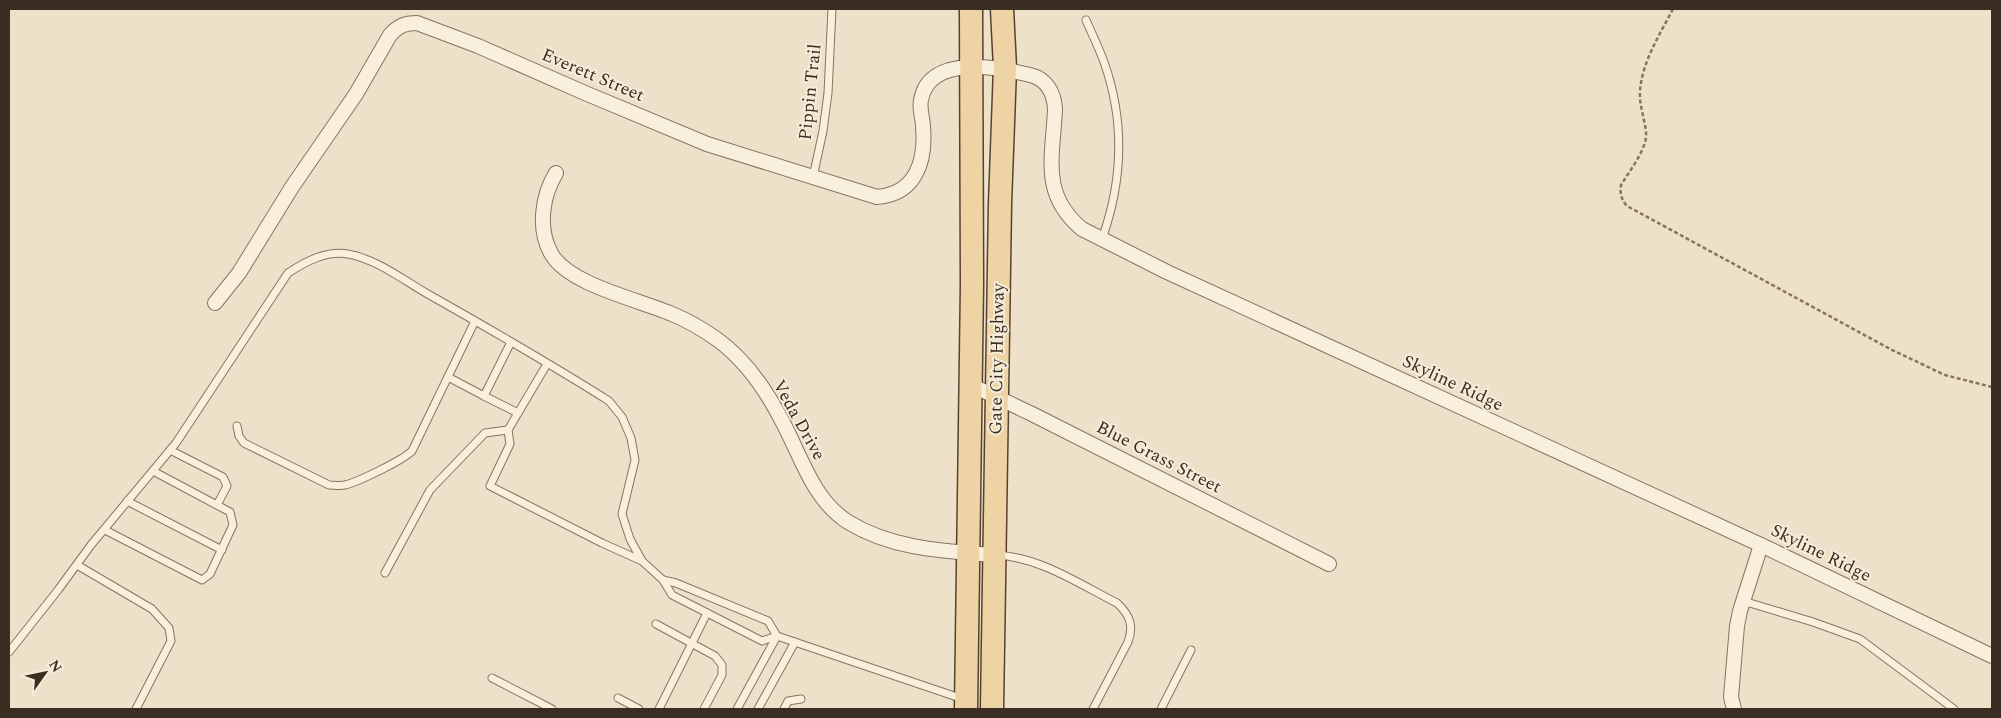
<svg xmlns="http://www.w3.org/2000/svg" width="2001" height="718" font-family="Spectral,serif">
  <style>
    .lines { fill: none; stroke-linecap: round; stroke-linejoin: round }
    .service-casing { stroke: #89745f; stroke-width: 9 }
    .minor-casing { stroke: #89745f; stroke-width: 16 }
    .primary-casing { stroke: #574232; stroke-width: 25 }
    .path { stroke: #89745f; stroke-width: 2.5; stroke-dasharray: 4 2.5; stroke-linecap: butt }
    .service { stroke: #f8efdd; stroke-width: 7 }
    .minor { stroke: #f8efdd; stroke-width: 14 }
    .primary { stroke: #eed4a4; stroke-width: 22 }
    .labels { text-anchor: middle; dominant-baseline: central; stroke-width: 4; stroke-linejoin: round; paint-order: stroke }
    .street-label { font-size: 18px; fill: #3a2d21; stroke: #f5ecd9 }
  </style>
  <rect width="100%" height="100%" fill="#ede1c9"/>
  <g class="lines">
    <defs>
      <g id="service">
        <path d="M1086,20C1092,34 1099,48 1104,62C1125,121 1123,180 1102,239"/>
        <polyline points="813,177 823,131 828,93 832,9"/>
        <polyline points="547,364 508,430 510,444 490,486 602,543 642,561"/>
        <polyline points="448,377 484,396 511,342"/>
        <polyline points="484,396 518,413"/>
        <path d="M237,426L239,436L244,443L329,485C334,485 340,486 345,485C358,482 403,460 412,451L475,321"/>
        <polyline points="170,450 223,477 227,486 217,505"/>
        <polyline points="127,501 222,550"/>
        <polyline points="105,530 202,580 210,574 233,525 230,512 153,471"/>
        <path d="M996,555C1040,557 1079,584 1117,603C1130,615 1134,626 1128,642L1093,709"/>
        <polyline points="77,565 152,609 169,628 171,641 136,709"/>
        <polyline points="385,573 430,490 485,433 508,430"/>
        <polyline points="663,580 676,583 768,621 777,636 963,699"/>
        <polyline points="1743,601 1813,622 1860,639 1954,709"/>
        <polyline points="656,624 715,656 722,665 722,675 704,709"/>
        <path d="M9,652L58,590L91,545L176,443L288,273C305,262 326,250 348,254C376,259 402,279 426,293C488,328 549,363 609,401L622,417L631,438L635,460L622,514L630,539L642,561L663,580L672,595L762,641L777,636"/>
        <polyline points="492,678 552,709"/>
        <polyline points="618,698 639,709"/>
        <polyline points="659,709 707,613"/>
        <polyline points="737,709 777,636"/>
        <polyline points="758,709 795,642"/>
        <polyline points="784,709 788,701 801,699"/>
        <polyline points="1161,709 1191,650"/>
      </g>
      <g id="minor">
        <path d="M556,173C542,196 537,230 552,255C570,285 640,300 672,314C689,321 704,330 718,340C745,360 766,390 781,419C801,455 812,499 848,522C892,549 943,551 994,555"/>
        <path d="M215,303L239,273L292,187L356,94L390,35C398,26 405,23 417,23L478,46L585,93L707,144L877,197C916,194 926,161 923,127C923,118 919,110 921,100C929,54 998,67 1030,75C1047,79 1054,93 1055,109C1053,157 1040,194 1082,229L1167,272L1761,545L1992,656"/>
        <polyline points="971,385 1032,414 1329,564"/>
        <polyline points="1734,709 1731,697 1737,626 1740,611 1761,545"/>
      </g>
      <g id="primary">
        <polyline points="966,709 972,285 971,9"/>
        <polyline points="992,709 1000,204 1005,68 1002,9"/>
      </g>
    </defs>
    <!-- service casing -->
    <use href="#service" class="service-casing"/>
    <!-- minor casing -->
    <use href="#minor" class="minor-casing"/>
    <!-- primary casing -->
    <use href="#primary" class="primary-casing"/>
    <!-- path -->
    <path class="path" d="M1673,9C1660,34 1642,62 1640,91C1639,106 1645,119 1646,133C1648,147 1629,172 1621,185C1620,194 1621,199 1627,206L1892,350L1945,375L1992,387"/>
    <!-- service -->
    <use href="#service" class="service"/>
    <!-- minor -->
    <use href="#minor" class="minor"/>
    <!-- primary -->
    <use href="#primary" class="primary"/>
  </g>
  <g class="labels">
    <!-- street labels -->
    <g class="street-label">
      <text transform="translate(593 75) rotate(23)">Everett Street</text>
      <text transform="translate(810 92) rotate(-84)">Pippin Trail</text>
      <text transform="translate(997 359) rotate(-89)">Gate City Highway</text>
      <text transform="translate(1453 383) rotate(25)">Skyline Ridge</text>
      <text transform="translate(799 420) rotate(61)">Veda Drive</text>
      <text transform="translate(1159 457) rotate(27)">Blue Grass Street</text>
      <text transform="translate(1821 553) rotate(26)">Skyline Ridge</text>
    </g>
  </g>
  <!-- border -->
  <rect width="2001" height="718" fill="none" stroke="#3a2d21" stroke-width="20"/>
  <!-- north arrow -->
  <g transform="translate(45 673) rotate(57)" stroke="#f5ecd9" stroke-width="4" paint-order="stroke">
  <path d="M0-4L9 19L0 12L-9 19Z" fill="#3a2d21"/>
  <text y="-8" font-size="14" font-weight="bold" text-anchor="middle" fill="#3a2d21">N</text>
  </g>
</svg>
